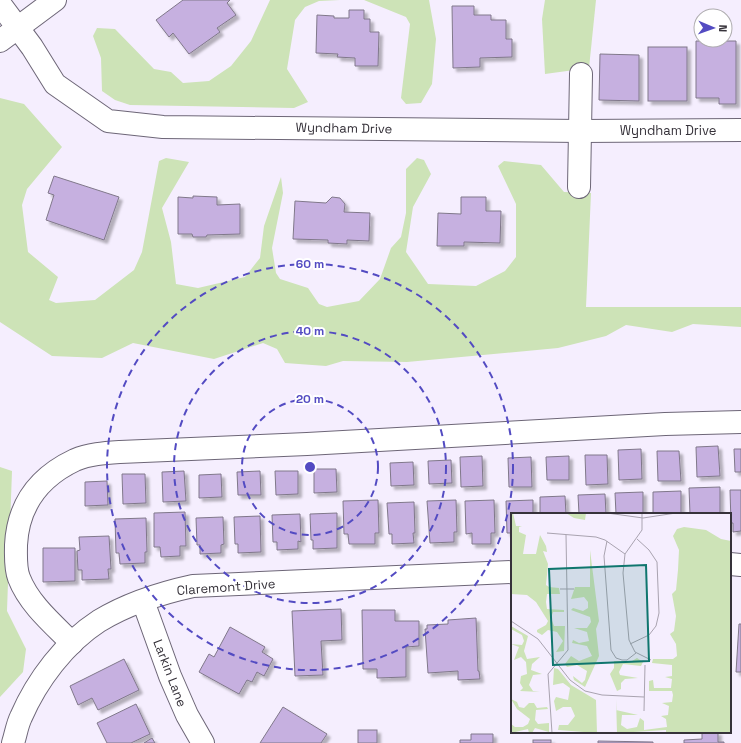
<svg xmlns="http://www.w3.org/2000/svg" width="741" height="743" font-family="'Space Grotesk',sans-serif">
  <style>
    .green { fill: #cde3b7 }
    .building { fill: #c6b0e0; stroke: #80788a; filter: url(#shadow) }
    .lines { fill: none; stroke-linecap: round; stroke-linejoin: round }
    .minor-casing { stroke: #6d6677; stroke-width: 24 }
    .minor { stroke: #fff; stroke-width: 22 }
    .ring { fill: none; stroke: #534bc2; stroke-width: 2; stroke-dasharray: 7 5 }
    .labels { text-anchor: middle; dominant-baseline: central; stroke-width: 4; stroke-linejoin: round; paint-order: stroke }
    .street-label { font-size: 13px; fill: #36323a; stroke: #fff }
    .inset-road { fill: none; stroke: #a9a3b0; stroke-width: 1 }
    .view { fill: #0f766e; fill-opacity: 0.15; stroke: #0f766e; stroke-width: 2 }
    .inset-edge { fill: none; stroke: #36323a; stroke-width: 2 }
    .centre { fill: #534bc2; stroke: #fff; stroke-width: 2 }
    .ring-label { font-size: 12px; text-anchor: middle; font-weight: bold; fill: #534bc2; stroke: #fff; stroke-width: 4; stroke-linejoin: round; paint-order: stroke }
  </style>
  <defs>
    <filter id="shadow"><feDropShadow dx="3.5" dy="3.5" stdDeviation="1" flood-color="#0004"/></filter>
  </defs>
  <rect width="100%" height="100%" fill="#f5eefe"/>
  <!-- green -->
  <g class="green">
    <polygon points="270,0 340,0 319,1 305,7 295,20 287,69 308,102 294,108 130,105 115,100 102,91 101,58 93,36 97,28 115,29 154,69 171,72 183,83 209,81 231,66 251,41"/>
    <polygon points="364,0 429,0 436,39 432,84 421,103 406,104 401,98 410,24 406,17"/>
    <polygon points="545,0 596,0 589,68 545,74 542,19"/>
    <polygon points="0,98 24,104 62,147 27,189 22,205 28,252 58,277 49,300 56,303 95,300 134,270 142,252 159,161 166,158 189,162 162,208 171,242 176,284 198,288 245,277 260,258 264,226 281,177 283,193 272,248 276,273 280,279 308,288 319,304 327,307 359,301 380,279 391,248 401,237 406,213 406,169 417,158 424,160 431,174 413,207 406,252 428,284 476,286 505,271 516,257 516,204 498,166 504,161 541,165 564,192 591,193 586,307 741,307 741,327 693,324 672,332 626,325 606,336 558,348 407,362 343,361 326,366 285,363 277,349 263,343 214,359 133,343 102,358 52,356 0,322"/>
    <polygon points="0,467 12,471 7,611 26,649 23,672 0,697"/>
  </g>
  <!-- building -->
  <g class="building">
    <polygon points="183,0 230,0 227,3 236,15 217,28 220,32 189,54 173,33 169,37 156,20"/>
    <polygon points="452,6 474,6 474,15 491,15 491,20 506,20 506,39 512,39 512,57 480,58 480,67 453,68"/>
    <polygon points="349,10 364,10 364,19 370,19 370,32 379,32 378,66 355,66 355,58 337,57 338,54 316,53 317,15 334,16 334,18 349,18"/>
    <polygon points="696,41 736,41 736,104 719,104 719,98 696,98"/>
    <rect x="648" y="47" width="39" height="54"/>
    <polygon points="600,54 639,55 639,101 599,100"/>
    <polygon points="54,176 119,197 104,240 46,220 54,195 48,193"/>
    <polygon points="193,196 217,197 217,205 240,204 240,234 207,235 206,237 193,237 192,234 178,234 178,197 193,198"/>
    <polygon points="332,197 340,198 345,204 344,212 370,213 369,241 347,240 347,244 328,243 328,240 293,239 295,201 326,203"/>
    <polygon points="461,197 486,197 486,211 501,211 500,243 464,242 464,246 437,246 438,213 461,214"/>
    <polygon points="718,446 720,476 697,477 696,447"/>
    <polygon points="641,449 642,479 619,480 618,450"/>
    <polygon points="734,449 741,449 741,472 735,472"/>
    <polygon points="657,451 679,451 681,481 658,481"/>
    <polygon points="585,455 607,455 608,484 586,485"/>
    <polygon points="482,456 483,486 461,487 460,457"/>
    <polygon points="569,456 569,480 547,480 546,457"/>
    <polygon points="531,457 532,487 509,487 508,458"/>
    <polygon points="451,460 452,483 429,484 428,461"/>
    <polygon points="413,462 414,485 391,486 390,463"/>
    <polygon points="314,469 336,469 337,492 314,493"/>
    <polygon points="184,471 186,501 163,502 162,472"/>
    <polygon points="260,471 261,495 238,495 237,472"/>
    <polygon points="275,471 298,471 298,494 276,495"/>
    <polygon points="122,474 145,474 146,503 123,504"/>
    <polygon points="221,474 222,497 199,498 199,475"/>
    <polygon points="107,481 108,505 85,506 85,482"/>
    <polygon points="720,487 720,514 690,514 689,488"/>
    <polygon points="730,490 741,490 741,531 733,532 733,523 731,523"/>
    <polygon points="681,491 681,514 653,514 653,492"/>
    <polygon points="643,492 643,514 616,514 615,493"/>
    <polygon points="605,494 606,514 579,514 578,495"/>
    <polygon points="565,496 566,514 540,514 540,497"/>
    <polygon points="378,500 379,533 375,533 375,544 349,544 348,534 344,534 343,501"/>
    <polygon points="456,500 457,532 454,532 454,542 430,543 427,501"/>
    <polygon points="494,500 495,533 491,533 491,544 472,544 472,533 466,534 465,501"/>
    <polygon points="533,500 533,514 512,514 512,533 507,533 506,501"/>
    <polygon points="414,502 415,533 413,533 414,543 392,544 392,534 389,534 387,503"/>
    <polygon points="185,512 186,546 180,546 180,556 161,557 160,547 154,547 154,513"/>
    <polygon points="337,513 337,548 313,549 313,540 311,540 310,514"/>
    <polygon points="300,514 301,542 298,541 298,549 277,550 277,542 273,542 272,515"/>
    <polygon points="260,516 261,552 238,553 238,544 235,544 234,517"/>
    <polygon points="223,517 224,544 221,545 221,553 200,554 200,545 197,545 196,518"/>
    <polygon points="146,518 147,552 145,552 145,563 120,564 119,553 116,553 115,519"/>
    <polygon points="109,536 111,569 108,569 109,579 82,580 82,570 78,570 77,551 80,550 79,537"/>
    <polygon points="43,548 75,548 75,581 43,582"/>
    <polygon points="341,609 342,640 321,641 323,675 295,676 292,611"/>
    <polygon points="362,610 395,610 395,621 419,621 419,646 406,647 406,677 377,678 377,669 363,669"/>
    <polygon points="476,618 478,671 479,671 480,679 458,680 458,671 428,673 425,629 427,629 427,625 448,624 448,620"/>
    <polygon points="739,624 741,624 741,672 736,672"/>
    <polygon points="230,627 265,647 262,652 273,659 264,676 257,672 252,682 247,680 239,694 199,672 209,654 214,657"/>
    <polygon points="124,659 139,690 98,710 92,698 78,705 70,686"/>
    <polygon points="136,704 150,734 131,743 107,743 97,723"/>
    <polygon points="283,707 327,734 321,743 260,743"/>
    <rect x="358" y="730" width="19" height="13"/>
    <polygon points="702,732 718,732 718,742 724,742 724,743 684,743 684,740 702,739"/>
    <polygon points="471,734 493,734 493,743 460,743 460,740 471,740"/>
    <polygon points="152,738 155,743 144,743"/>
    <rect x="533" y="740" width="18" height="3"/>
    <polygon points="598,741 653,742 653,743 598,743"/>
  </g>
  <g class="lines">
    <defs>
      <g id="minor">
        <polyline points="0,4 32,47 55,84 108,121 163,127 581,131 741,130"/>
        <polyline points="0,41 55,0"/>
        <polyline points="579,187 581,74"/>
        <polyline points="730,564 741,565"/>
        <polyline points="143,601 170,676 187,715 203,743"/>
        <path d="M72,643C53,624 29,604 19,578C15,568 16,555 16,545C18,505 39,477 75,460C89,454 105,453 120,452L307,444L665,424L741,422"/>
        <path d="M13,743C16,734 17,725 21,717C37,680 65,643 99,621C127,604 161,593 193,586L512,572"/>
      </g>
    </defs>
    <!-- minor casing -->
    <use href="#minor" class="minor-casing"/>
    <!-- minor -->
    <use href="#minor" class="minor"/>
  </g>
  <!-- distance rings -->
  <g class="ring">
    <circle cx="310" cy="467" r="68"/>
    <circle cx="310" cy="467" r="136"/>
    <circle cx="310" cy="467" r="203"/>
  </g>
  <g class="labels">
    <!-- street labels -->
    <g class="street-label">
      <text transform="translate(344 128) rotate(1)">Wyndham Drive</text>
      <text x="668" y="130">Wyndham Drive</text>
      <text transform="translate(226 587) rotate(-4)">Claremont Drive</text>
      <text transform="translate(170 673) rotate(69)">Larkin Lane</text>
    </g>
  </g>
  <!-- overview -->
  <g transform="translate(511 513)">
    <rect width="220" height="220" fill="#f5eefe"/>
    <path d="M0,0H2L5,13H11L8,14V19L15,22L12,41H25L29,22L35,33L36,39L32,38L37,51L35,72L38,74L48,75L49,81H36L35,89L36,96L53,97V99H42L40,105L43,113H54L53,138L45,139L52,128L46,119L37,117L31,122L26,119V117L35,112L37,108L25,89L16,82L0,81ZM55,0H75L74,7L63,5ZM173,14L195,17L210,26L220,28V220H155V217L106,220L105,186V197L127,202H111L110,212L116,216L126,214L129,205L133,208V217L156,214L155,206L150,203L157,202L158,193L151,190L161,189L162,182L161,178H138V168L142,167L143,175H160L161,166L154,164L161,163V152L141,150L142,146H162L166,143L165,131L159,121L163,118L165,103L161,81L165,77L167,57L168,37L162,23L166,16ZM79,37L88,108L85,116L88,143L74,174L63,167L62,163L71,170L74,167L76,158L66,152L56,154L54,151L60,143L68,148L81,143L76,133L61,130L62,127L68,130L78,128L76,119L63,115H76L80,109L79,104L60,97L62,95L72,98L77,95V89L73,84L60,86L64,74H79ZM0,113L17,123L13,138L16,146L29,144L21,151L20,157L31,161L22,162L18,172L22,178L29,179L9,178L12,175L9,170L10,163L16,161L15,149L10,144L3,147L8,134L0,131L11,132L13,128L11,122L0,116ZM126,145L132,149L130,153L112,151L108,159L109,162L127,165L114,166L110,170V176L106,178L99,161L103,155V148H121ZM43,155L47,156L60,172L85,187L86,220L47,217L48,212H57L64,203L60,194H52L45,198L43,188L45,184L57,187L59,175L52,170L42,172ZM0,186L6,189L8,194L13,195L18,190H23L26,195L36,194L37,196L25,197L24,207L27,211L38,210V219L24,215L21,220H18L17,216L0,220V211L4,214H12L17,211L19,206L6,196Z" fill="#cde3b7"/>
    <path class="inset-road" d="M96,0L132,5L165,0M131,0V17L114,41L112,60L118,127L124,139L140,147M36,20L85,24L94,27L114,41M96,28L93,43L100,137L105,145L111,147H116L125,140M49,76H63M0,108L27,126L59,167L74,178L91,182L133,184M119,131L138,122L145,113L148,100L146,49L138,37L126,26M133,198L134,152M41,220L37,161L57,137L55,22"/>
    <path class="view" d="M135,52L138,148L42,152L38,56Z"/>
    <rect width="220" height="220" class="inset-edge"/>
  </g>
  <circle cx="310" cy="467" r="6" class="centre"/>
  <g class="ring-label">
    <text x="310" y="268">60 m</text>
    <text x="310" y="335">40 m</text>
    <text x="310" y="403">20 m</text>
  </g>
  <!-- north arrow -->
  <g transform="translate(713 28) rotate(92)"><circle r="19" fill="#ffffff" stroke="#afadb0"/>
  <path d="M0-3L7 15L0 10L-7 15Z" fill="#534bc2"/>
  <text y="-6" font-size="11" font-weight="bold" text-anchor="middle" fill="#36323a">N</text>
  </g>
</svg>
